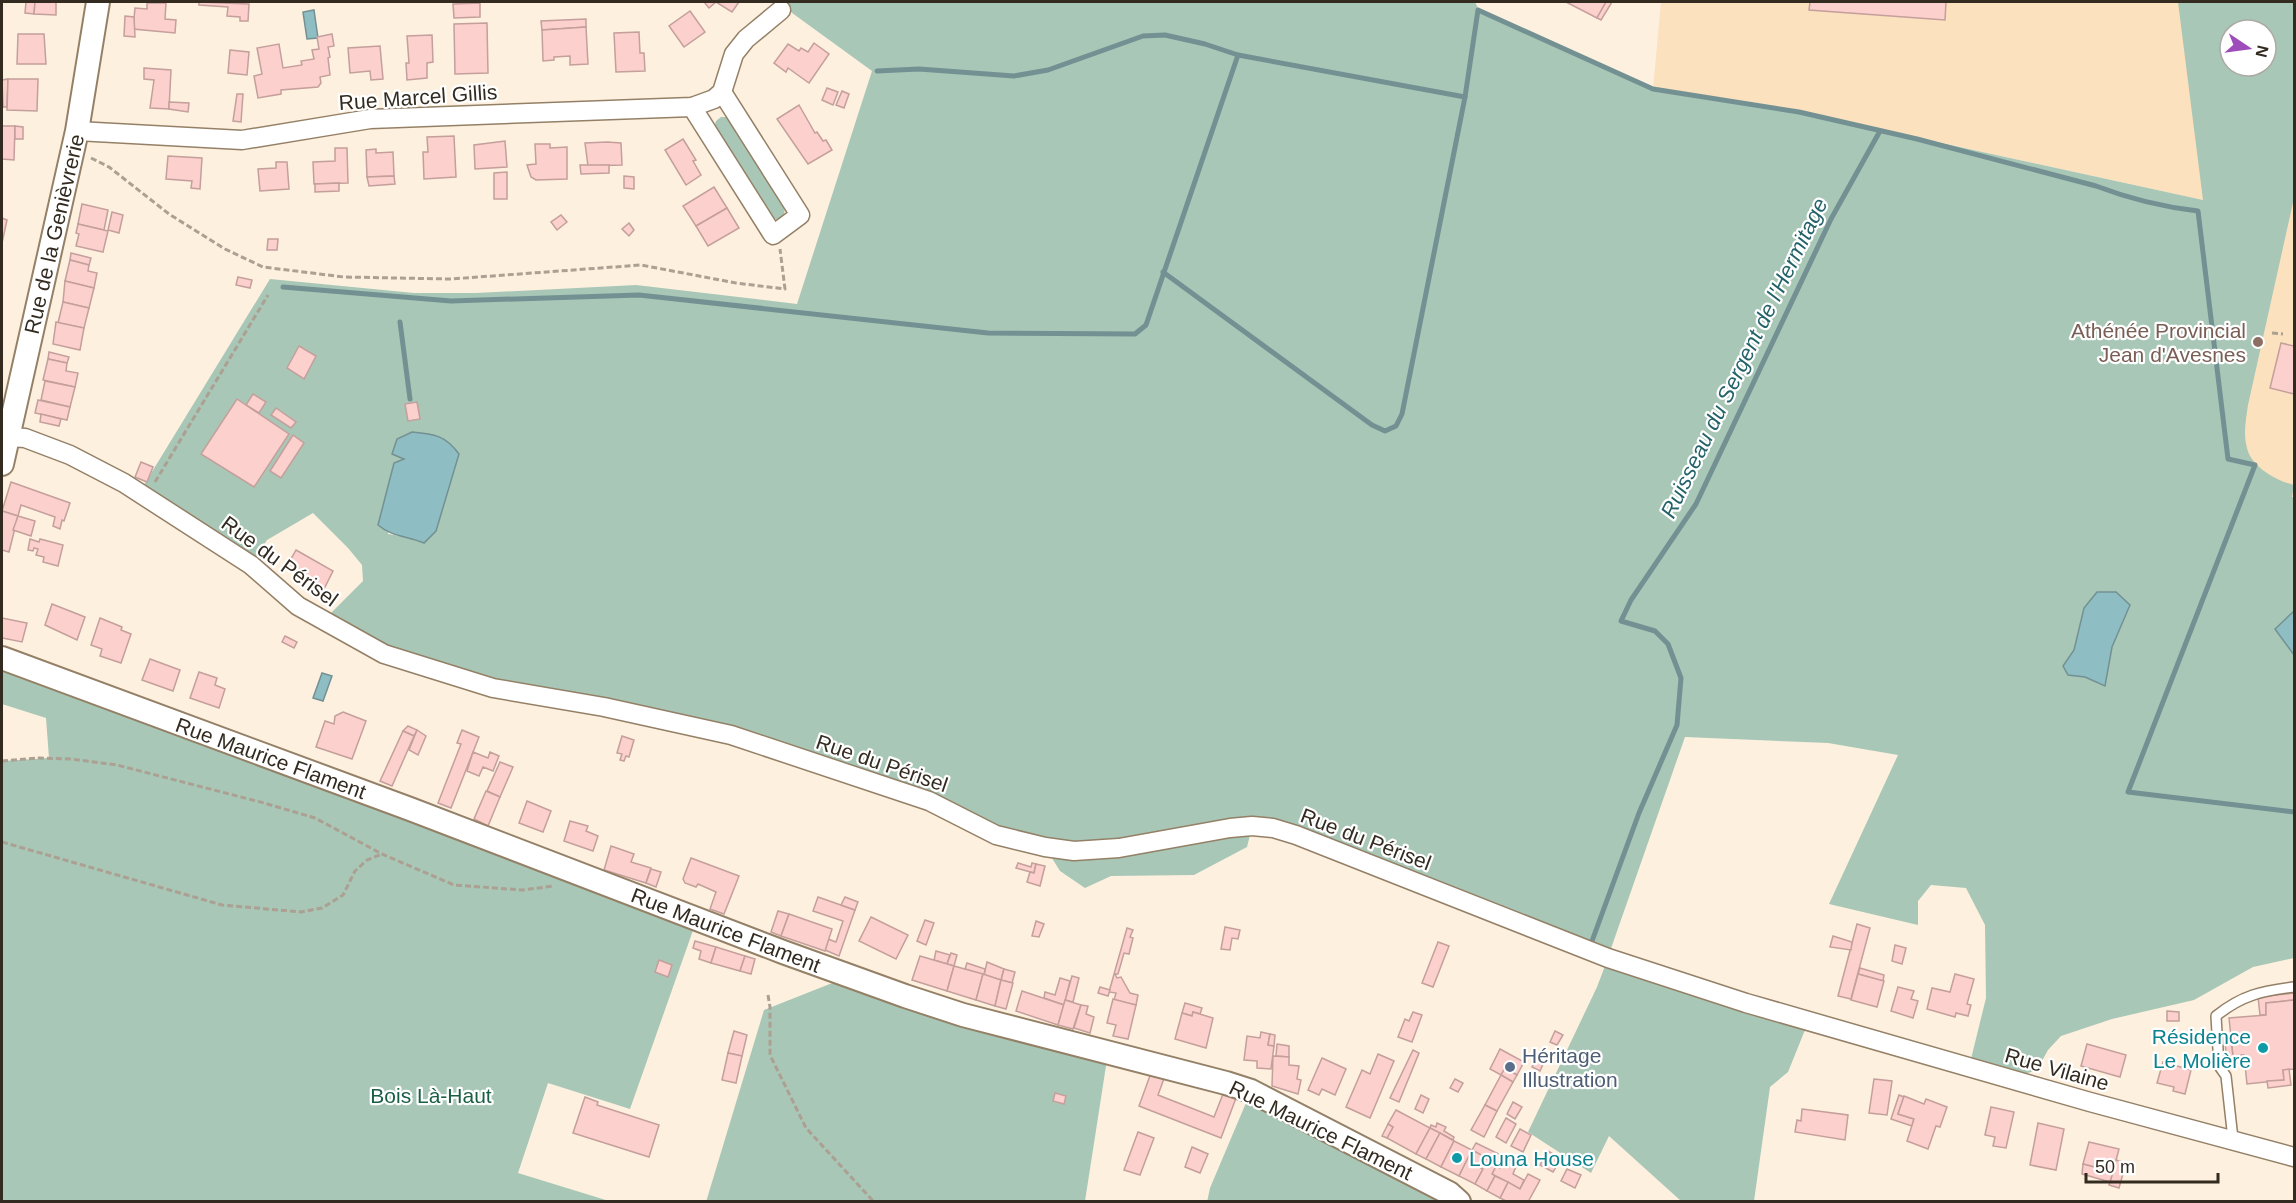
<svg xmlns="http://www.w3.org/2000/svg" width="2296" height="1203" font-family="Helvetica,sans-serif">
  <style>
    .built { fill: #fbe1be; fill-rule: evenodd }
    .green { fill: #a8c7b7; fill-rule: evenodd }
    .water { fill: #8ebdc3; stroke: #739192; stroke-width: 1.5 }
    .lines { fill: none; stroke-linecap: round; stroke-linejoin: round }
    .stream { stroke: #739192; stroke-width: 5 }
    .building { fill: #fcd0cc; stroke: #c49f9c; stroke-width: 1.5 }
    .service-casing { stroke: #948066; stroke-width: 12 }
    .minor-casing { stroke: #948066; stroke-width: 21 }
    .tertiary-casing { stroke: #948066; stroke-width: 26 }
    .path { stroke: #aba092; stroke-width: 3; stroke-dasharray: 6 3; stroke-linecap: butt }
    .service { stroke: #fff; stroke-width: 9 }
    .minor { stroke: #fff; stroke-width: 18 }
    .tertiary { stroke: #fff; stroke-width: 22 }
    .education-dot { fill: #8d6e63; stroke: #fff; stroke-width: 2 }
    .culture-dot { fill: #0f9aa8; stroke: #fff; stroke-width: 2 }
    .service-dot { fill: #5c6f8a; stroke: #fff; stroke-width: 2 }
    .labels { text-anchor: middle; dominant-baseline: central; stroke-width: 4.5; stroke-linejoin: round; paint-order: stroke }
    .street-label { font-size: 21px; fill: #332b20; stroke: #fff }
    .education-label { font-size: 21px; fill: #785e54; stroke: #fff; text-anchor: end }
    .culture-label { font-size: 21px; fill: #0d838f; stroke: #fff; text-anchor: end }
    .service-label { font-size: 21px; fill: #4e5e75; stroke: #fff; text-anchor: start }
    .park-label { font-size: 21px; fill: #1a5f45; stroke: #fff }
    .water-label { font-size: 22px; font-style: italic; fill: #236269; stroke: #fff }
  </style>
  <rect width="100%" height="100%" fill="#fdf0df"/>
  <!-- built -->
  <path class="built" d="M1661,2H2294V497L2239,484L2203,200L1795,111L1653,89ZM2230,30H2266V66H2230Z"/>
  <!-- green -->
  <g class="green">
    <path d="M777,2H1475L1479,10L1653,89L1799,112L2203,200L2178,2H2294V198L2248,405C2246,419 2243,434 2247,448C2251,467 2277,481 2294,485L2292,497H2294V611L2275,629L2294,655V958L2253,967L2194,1000L2112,1019L2061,1036L2048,1050L2037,1070L2009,1079L1969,1067L1986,998L1985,925L1966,888L1931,885L1918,901V925L1829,904L1898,755L1828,743L1685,737L1608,957L1809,1020L1788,1072L1770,1087L1754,1201H1681L1609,1136L1591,1173L1528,1132L1597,987L1608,958L1252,827L1247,847L1194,875L1111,876L1085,888L1060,871L1045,847L820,765L493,688L323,621L363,581L362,565L348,548L313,513L267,540L251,565L139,493L270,279L414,293H476L636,285L797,304L872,71ZM2230,30H2266V66H2230ZM405,459L424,543L413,538L388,534ZM2130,605L2112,647L2105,686L2085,677L2068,675L2064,666L2074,650Z"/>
    <polygon points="721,117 728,117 785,208 784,214 780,219 771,219 714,128 716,121"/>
    <polygon points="2,658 697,919 630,1109 548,1083 518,1173 609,1201 2,1201 2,761 49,758 46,718 2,704"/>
    <polygon points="850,976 1108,1053 1085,1201 706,1202 764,1010"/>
    <polygon points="1251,1091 1459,1202 1207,1202 1210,1188"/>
  </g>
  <!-- water -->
  <g class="water">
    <polygon points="314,10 318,38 307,39 303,12"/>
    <path d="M412,432C434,434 445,435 459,454L436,531L424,543C408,536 392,537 378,525L394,463L404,459L392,454L397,439Z"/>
    <polygon points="2097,592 2116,592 2130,605 2112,647 2105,686 2085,677 2068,675 2063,666 2074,650 2084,608"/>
    <polygon points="2294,611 2294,655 2275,629"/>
    <polygon points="322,673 332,676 323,701 313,698"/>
  </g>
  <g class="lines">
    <!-- stream -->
    <g class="stream">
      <path d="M877,71L919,69L1014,76L1048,70L1143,36L1165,35L1205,44L1238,55L1465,97L1478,10L1653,89L1799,112L1917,139L2096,186C2130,199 2163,207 2198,211L2228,459L2255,465L2128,792L2294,812"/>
      <polyline points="1163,272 1372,425 1385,431 1396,426 1402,414 1465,97"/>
      <polyline points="283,287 451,301 639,295 988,333 1135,334 1146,325 1238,55"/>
      <polyline points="400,322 410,399"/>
      <polyline points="1592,941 1639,813 1677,725 1681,678 1668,644 1655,631 1621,621 1631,600 1696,504 1831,219 1880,131"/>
    </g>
  </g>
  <!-- building -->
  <g class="building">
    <polygon points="26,2 35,2 34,14 25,13"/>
    <polygon points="35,2 56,2 56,15 34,14"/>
    <polygon points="199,2 249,4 248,21 240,21 240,17 227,16 228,7 199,5"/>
    <polygon points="704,2 739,2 732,12 716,2 709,8"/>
    <polygon points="1566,2 1606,2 1597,18"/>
    <polygon points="1606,2 1612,2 1601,20 1597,18"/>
    <polygon points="1810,2 1946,2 1945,20 1809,10"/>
    <polygon points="147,3 166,3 165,19 176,20 175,33 133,29 135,8 147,9"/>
    <polygon points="480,3 480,17 454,18 453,4"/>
    <polygon points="690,11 705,32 684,47 669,26"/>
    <polygon points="125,16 134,17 135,37 124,36"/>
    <polygon points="586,19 586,27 542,30 541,21"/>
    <polygon points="487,23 488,73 455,74 454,24"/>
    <polygon points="586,27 588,64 570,65 570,56 554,57 554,60 543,61 542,30"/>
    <polygon points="639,32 640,53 644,53 645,71 616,72 614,33"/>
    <polygon points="18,34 44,34 46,64 17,64"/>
    <polygon points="332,34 334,46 328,47 330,57 328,58 330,75 320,77 321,83 318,87 281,90 281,94 258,98 254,76 262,74 257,48 279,44 283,68 302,65 301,61 314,59 312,50 319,49 317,37"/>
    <polygon points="432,35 433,62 427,63 427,78 407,80 406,63 409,63 407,36"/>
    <polygon points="814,43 829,54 809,83 788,68 786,72 774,63 788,44 799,51 801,48 808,52"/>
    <polygon points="380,46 383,79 371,80 370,71 350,73 348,48"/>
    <polygon points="230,50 249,52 247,75 228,73"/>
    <polygon points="144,68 171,70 169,109 150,108 154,80 144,79"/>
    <polygon points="8,79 7,107 3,107 2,80"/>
    <polygon points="8,79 38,79 37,111 7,110"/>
    <polygon points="827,88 838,92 833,105 822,100"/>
    <polygon points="842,91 849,94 844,108 836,105"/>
    <polygon points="237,94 243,94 241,122 233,121"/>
    <polygon points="169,102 189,103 188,112 169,109"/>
    <polygon points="799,105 815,133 817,132 823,141 826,140 832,150 808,164 777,119"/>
    <polygon points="2,126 15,126 14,160 2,159"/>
    <polygon points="15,126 23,127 23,139 15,139"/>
    <polygon points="454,136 456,177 424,179 423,152 428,152 427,137"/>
    <polygon points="683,139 696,160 693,161 701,175 686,185 665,150"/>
    <polygon points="505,141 507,167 475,169 474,145"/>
    <polygon points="607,142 621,143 622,165 588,166 585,143"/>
    <polygon points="535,144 550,144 550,148 567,147 567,179 536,180 531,177 527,165 536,164"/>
    <polygon points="335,148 347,148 348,183 314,184 313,162 335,161"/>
    <polygon points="376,149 376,153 393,152 394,176 367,177 366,150"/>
    <polygon points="168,156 202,158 200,189 191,188 192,181 166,179"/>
    <polygon points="276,162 287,162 289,189 260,191 258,169 276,168"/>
    <polygon points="580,165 609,165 609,173 581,174"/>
    <polygon points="507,172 507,199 494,199 494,173"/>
    <polygon points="394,176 395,184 369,186 367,177"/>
    <polygon points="624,176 634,177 634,189 624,188"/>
    <polygon points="339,183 339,191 315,192 315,184"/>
    <polygon points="714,187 727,208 696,226 683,206"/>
    <polygon points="82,204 108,210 104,230 78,224"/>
    <polygon points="727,208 739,228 708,246 696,226"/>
    <polygon points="112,212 123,215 119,233 108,230"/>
    <polygon points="561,215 567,222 557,230 551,222"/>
    <polygon points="2,218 7,220 2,243"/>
    <polygon points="629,223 634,230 629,236 622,229"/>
    <polygon points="78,224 108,231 103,252 76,246 79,234 76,233"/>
    <polygon points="268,239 278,239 277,250 267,250"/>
    <polygon points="71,253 91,258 89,265 70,260"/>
    <polygon points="70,260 89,265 88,271 97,273 94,288 65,281"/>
    <polygon points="238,277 252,280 250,288 236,285"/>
    <polygon points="65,281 94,288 89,308 63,302"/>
    <polygon points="63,302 89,308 84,328 58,323"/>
    <polygon points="56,322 84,328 80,350 53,344"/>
    <polygon points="2281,343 2294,346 2294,394 2270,388"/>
    <polygon points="299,346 316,356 304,379 287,368"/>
    <polygon points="49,352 69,357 67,363 48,359"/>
    <polygon points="48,359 67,363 66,371 78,373 75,387 43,380"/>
    <polygon points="45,381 75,387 70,407 41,400"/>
    <polygon points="253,394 266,402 259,413 246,405"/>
    <polygon points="237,399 289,434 254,487 201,454"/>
    <polygon points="38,400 70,407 67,420 35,413"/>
    <polygon points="417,402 420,419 408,421 405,404"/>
    <polygon points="276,408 296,422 291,428 271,415"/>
    <polygon points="41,414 61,419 59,426 40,422"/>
    <polygon points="293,435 304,443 281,478 270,471"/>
    <polygon points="141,462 153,467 147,482 135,477"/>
    <polygon points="11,482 70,503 64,521 62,520 60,529 53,526 55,517 21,505 18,516 2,511"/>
    <polygon points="2,511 18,516 9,552 2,550"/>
    <polygon points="18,516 35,521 31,536 13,530"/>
    <polygon points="30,539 39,542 40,539 63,545 58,566 43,562 44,557 36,555 38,549 34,548 33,551 28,550"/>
    <polygon points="296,550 333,571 324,589 286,568"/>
    <polygon points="52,604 85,617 77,640 45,625"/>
    <polygon points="2,618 27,623 22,642 2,638"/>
    <polygon points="100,618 122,627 121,630 131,634 121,663 100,656 102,649 91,645"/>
    <polygon points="285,636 297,642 294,648 282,642"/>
    <polygon points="150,659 180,670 173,691 142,680"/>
    <polygon points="199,672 217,678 215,685 225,689 219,708 190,698"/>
    <polygon points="343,712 366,721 352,759 316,747 325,721 334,724 335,716"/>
    <polygon points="408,726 417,730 414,736 403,731"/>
    <polygon points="417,730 426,736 418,755 409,750"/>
    <polygon points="462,730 479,737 451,808 438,803 461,744 457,743"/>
    <polygon points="403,731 414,736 392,786 380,781"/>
    <polygon points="622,736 634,740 629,757 626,756 624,761 620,760 622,754 617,753"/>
    <polygon points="473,752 488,758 490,752 499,756 493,771 483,767 479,776 467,771"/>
    <polygon points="500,762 513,767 500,797 487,791"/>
    <polygon points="486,791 500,797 488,826 474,819"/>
    <polygon points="527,801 551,811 543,832 519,823"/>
    <polygon points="570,821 588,826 586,831 598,836 593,851 564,841"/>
    <polygon points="611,846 634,854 631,862 651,868 646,883 604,870"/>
    <polygon points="691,858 739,876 724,914 710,909 716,892 698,884 696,887 685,883 683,879"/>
    <polygon points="1018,863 1031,867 1032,863 1036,864 1034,873 1016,868"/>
    <polygon points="1036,864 1045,866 1040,886 1027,882 1030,872 1034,873"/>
    <polygon points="651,869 661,872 656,887 646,883"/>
    <polygon points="818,897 855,910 839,956 825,950 828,939 836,942 843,921 813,911"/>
    <polygon points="845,897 858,902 855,910 841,905"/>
    <polygon points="778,911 789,914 781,936 771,932"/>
    <polygon points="789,914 832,929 825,951 781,936"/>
    <polygon points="871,917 908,935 896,959 859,941"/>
    <polygon points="925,920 934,923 926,945 917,941"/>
    <polygon points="1036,921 1044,924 1039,937 1032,936"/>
    <polygon points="1857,924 1870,928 1851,999 1838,996"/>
    <polygon points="1225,927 1240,930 1238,939 1232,938 1230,950 1221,949"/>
    <polygon points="1127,928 1133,930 1130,937 1133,938 1129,954 1124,953 1118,974 1115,974 1117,978 1121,977 1130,993 1138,995 1136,1005 1114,1000 1116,993 1109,992"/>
    <polygon points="1833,936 1852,942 1851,950 1830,947"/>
    <polygon points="695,941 716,947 711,963 699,959 701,951 693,948"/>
    <polygon points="1438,942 1449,946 1433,987 1422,983"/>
    <polygon points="1895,945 1906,948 1902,964 1892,961"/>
    <polygon points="716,947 745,956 740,971 711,963"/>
    <polygon points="936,951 950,955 947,964 934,960"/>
    <polygon points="951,953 957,955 954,966 947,964"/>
    <polygon points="745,956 755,959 751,974 740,971"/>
    <polygon points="920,956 954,966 947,991 912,980"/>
    <polygon points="659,960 672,965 668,977 655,972"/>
    <polygon points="987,962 1004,969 1001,980 984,975"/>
    <polygon points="967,963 985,969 984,975 965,969"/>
    <polygon points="954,966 983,974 976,1000 947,991"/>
    <polygon points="1860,968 1884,975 1883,981 1858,974"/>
    <polygon points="1004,969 1015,972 1012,983 1001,980"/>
    <polygon points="983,974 1001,980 995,1006 976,1000"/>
    <polygon points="1858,974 1884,981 1877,1007 1851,1000"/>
    <polygon points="1955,974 1974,979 1967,1004 1971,1005 1968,1016 1956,1013 1955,1017 1927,1009 1932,988 1950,992"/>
    <polygon points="1072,976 1079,978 1073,1002 1065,1000"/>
    <polygon points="1060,978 1070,981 1064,1005 1044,998 1045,992 1055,995"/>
    <polygon points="1001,980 1013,983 1006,1009 995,1006"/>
    <polygon points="1100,987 1110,990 1108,996 1098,993"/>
    <polygon points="1898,987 1914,991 1911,999 1918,1001 1913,1018 1891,1011"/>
    <polygon points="1022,991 1064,1005 1058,1025 1016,1011"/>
    <polygon points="2294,993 2294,1000 2266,1003 2266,1015 2260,1015 2258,997"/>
    <polygon points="1113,999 1136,1005 1128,1039 1113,1036 1116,1025 1107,1023"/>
    <polygon points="1065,1000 1081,1005 1073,1029 1058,1025"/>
    <polygon points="2294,1000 2294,1069 2283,1070 2284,1080 2247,1084 2244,1055 2233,1056 2229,1018 2266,1015 2266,1003"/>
    <polygon points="1185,1003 1202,1008 1200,1014 1193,1012 1192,1016 1182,1013"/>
    <polygon points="1081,1005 1088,1006 1086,1014 1094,1017 1090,1033 1074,1028"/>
    <polygon points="2167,1011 2179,1012 2179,1021 2167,1021"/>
    <polygon points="1193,1012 1213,1018 1206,1048 1175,1039 1182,1013 1192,1016"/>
    <polygon points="1413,1012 1422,1015 1412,1042 1398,1037 1405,1019 1409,1021"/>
    <polygon points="734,1031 747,1035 742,1056 728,1053"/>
    <polygon points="1555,1031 1563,1035 1557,1045 1550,1042"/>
    <polygon points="1261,1032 1270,1034 1268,1045 1274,1046 1271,1069 1257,1068 1257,1061 1244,1060 1247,1036 1260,1038"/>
    <polygon points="1270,1034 1275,1035 1274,1046 1268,1045"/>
    <polygon points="2225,1041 2231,1041 2233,1056 2244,1055 2244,1062 2227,1064"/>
    <polygon points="1277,1044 1289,1046 1289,1057 1276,1056"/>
    <polygon points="2087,1044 2126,1055 2120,1077 2081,1066"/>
    <polygon points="1500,1049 1524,1062 1517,1075 1505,1068 1501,1075 1490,1069"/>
    <polygon points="1413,1050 1419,1053 1399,1102 1390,1098"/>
    <polygon points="728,1053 742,1056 736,1083 722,1080"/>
    <polygon points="1378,1054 1394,1061 1370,1118 1346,1107 1362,1070 1370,1074"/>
    <polygon points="1273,1056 1289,1057 1289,1065 1299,1066 1297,1079 1301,1080 1298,1094 1272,1086"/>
    <polygon points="1322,1058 1346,1069 1335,1095 1322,1089 1319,1095 1308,1090"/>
    <polygon points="1537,1058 1544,1062 1540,1071 1532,1067"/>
    <polygon points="2163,1062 2191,1070 2185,1094 2173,1091 2174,1087 2157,1083"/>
    <polygon points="1505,1068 1517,1075 1513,1082 1501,1075"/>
    <polygon points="2289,1069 2291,1085 2268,1088 2267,1081 2284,1080 2283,1070"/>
    <polygon points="1152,1070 1166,1073 1158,1095 1214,1117 1223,1094 1236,1098 1221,1138 1139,1106"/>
    <polygon points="1501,1075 1513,1082 1497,1111 1485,1105"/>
    <polygon points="1455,1079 1463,1083 1458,1092 1450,1088"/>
    <polygon points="1874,1079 1892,1081 1887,1115 1869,1113"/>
    <polygon points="1055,1093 1066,1096 1064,1104 1053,1101"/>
    <polygon points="1421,1095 1429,1099 1423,1113 1415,1109"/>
    <polygon points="1899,1095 1904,1097 1898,1114 1914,1119 1912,1126 1891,1119"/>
    <polygon points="1904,1096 1924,1104 1926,1099 1947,1107 1940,1127 1936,1126 1928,1149 1907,1141 1914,1119 1898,1114"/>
    <polygon points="585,1097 598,1102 597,1105 659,1125 649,1157 573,1133"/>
    <polygon points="1513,1102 1522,1107 1515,1119 1507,1114"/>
    <polygon points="1485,1105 1497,1111 1484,1137 1471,1130"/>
    <polygon points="1991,1107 2014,1112 2006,1148 1993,1146 1995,1137 1985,1135"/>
    <polygon points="1802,1109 1848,1115 1845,1140 1795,1132 1797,1120 1801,1121"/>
    <polygon points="1396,1110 1430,1128 1416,1154 1387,1138 1393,1127 1388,1124"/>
    <polygon points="1506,1118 1516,1124 1506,1143 1496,1137"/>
    <polygon points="1437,1123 1446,1127 1444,1131 1454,1137 1453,1140 1430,1128 1431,1125 1436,1127"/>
    <polygon points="2038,1123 2064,1129 2056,1170 2030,1165"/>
    <polygon points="1388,1124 1393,1127 1387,1138 1382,1136"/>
    <polygon points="1430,1128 1440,1133 1426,1159 1416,1154"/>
    <polygon points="1520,1129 1531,1135 1523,1152 1511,1146"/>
    <polygon points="1138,1132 1154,1138 1140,1175 1124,1170"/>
    <polygon points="1440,1133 1454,1141 1441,1167 1426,1159"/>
    <polygon points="1454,1141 1472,1150 1459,1176 1441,1167"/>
    <polygon points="2089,1142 2119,1149 2113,1172 2083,1164"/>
    <polygon points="1476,1143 1505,1157 1500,1168 1472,1150"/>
    <polygon points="1192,1147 1208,1154 1200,1173 1185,1167"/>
    <polygon points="1472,1150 1485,1157 1479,1167 1483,1169 1475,1184 1459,1176"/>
    <polygon points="1548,1151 1561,1159 1553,1172 1540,1165"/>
    <polygon points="1505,1157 1517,1164 1513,1174 1524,1180 1520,1189 1492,1174 1496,1166 1500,1168"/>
    <polygon points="1485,1158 1497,1164 1492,1174 1495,1176 1487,1191 1475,1184 1483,1169 1479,1167"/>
    <polygon points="2116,1160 2126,1163 2119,1188 2109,1185"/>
    <polygon points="2083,1164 2113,1172 2110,1182 2082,1174"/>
    <polygon points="1567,1169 1581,1175 1575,1188 1561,1181"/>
    <polygon points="1528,1174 1540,1180 1528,1202 1508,1202 1500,1198 1508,1182 1520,1189"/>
    <polygon points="1495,1176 1508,1182 1500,1198 1487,1191"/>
  </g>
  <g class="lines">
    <defs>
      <path id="service" d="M2233,1139L2226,1076L2219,1066L2216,1016C2242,995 2262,991 2294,987"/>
      <g id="minor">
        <polyline points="692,107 773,235 800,215 722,92"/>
        <polyline points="77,131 242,140 370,119 692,107 714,99 722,92 734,54 746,39 781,10"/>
        <polyline points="8,437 25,438 70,455 124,483 251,565 298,606 384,654 493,688 604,707 731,735 929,801 996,835 1045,847 1074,851 1119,848 1230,828 1252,826 1273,828 1296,835 1608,958 1746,1003 2090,1102 2294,1157"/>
      </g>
      <g id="tertiary">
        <polyline points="2,464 77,131 98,2"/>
        <polyline points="2,658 410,809 783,952 905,996 963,1015 1226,1083 1251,1091 1449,1193 1459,1202"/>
      </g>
    </defs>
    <!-- service casing -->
    <use href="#service" class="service-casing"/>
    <!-- minor casing -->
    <use href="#minor" class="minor-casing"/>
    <!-- tertiary casing -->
    <use href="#tertiary" class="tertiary-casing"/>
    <!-- path -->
    <g class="path">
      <polyline points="91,158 109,167 169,214 225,249 263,267 344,277 451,279 641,265 736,283 785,289 780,249"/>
      <polyline points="2272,333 2283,334"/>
      <polyline points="155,482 268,295"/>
      <polyline points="2,761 39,758 71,759 117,765 264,803 315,818 382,854 454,885 522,890 554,886"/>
      <polyline points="2,842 222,905 301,912 322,908 343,895 355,871 367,860 382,854"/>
      <polyline points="768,995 770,1007 770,1055 806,1128 874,1202"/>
    </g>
    <!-- service -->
    <use href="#service" class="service"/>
    <!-- minor -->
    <use href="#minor" class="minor"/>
    <!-- tertiary -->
    <use href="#tertiary" class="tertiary"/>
  </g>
  <!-- markers -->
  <circle class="education-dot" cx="2258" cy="342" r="6"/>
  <g class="culture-dot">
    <circle cx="2263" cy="1048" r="6"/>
    <circle cx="1457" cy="1158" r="6"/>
  </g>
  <circle class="service-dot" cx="1510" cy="1067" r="6"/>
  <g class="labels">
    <!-- street labels -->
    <g class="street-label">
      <text transform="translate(418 97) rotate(-4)">Rue Marcel Gillis</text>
      <text transform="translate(54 234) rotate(-77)">Rue de la Genièvrerie</text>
      <text transform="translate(280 561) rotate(36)">Rue du Périsel</text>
      <text transform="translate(271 758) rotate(20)">Rue Maurice Flament</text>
      <text transform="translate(882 763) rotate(19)">Rue du Périsel</text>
      <text transform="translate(1366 839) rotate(21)">Rue du Périsel</text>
      <text transform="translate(726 930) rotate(21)">Rue Maurice Flament</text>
      <text transform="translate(2057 1069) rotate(16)">Rue Vilaine</text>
      <text transform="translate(1321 1130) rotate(26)">Rue Maurice Flament</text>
    </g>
    <!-- education labels -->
    <g class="education-label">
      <text x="2246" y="330">Athénée Provincial<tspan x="2246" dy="24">Jean d'Avesnes</tspan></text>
    </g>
    <!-- culture labels -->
    <g class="culture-label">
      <text x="2251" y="1036">Résidence<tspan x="2251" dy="24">Le Molière</tspan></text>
      <text x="1469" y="1158" text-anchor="start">Louna House</text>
    </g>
    <!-- service labels -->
    <g class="service-label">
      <text x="1522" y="1055">Héritage<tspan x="1522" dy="24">Illustration</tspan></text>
    </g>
    <!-- park labels -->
    <g class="park-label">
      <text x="431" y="1095">Bois Là-Haut</text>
    </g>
    <!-- water labels -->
    <g class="water-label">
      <text transform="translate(1744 358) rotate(-64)">Ruisseau du Sergent de l'Hermitage</text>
    </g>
  </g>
  <!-- border -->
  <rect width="2296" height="1203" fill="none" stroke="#332b20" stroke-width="6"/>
  <!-- north arrow -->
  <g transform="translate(2248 48) rotate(103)"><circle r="28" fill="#ffffff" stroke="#adaaa6" stroke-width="1.5"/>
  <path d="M0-4.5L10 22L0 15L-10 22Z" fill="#9f4cbb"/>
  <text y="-9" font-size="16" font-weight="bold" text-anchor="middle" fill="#332b20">N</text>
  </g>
  <!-- scale -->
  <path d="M2086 1173v9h132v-9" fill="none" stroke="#332b20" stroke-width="3"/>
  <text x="2095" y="1173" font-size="18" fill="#332b20" stroke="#ffffff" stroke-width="4.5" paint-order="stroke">50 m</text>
</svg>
